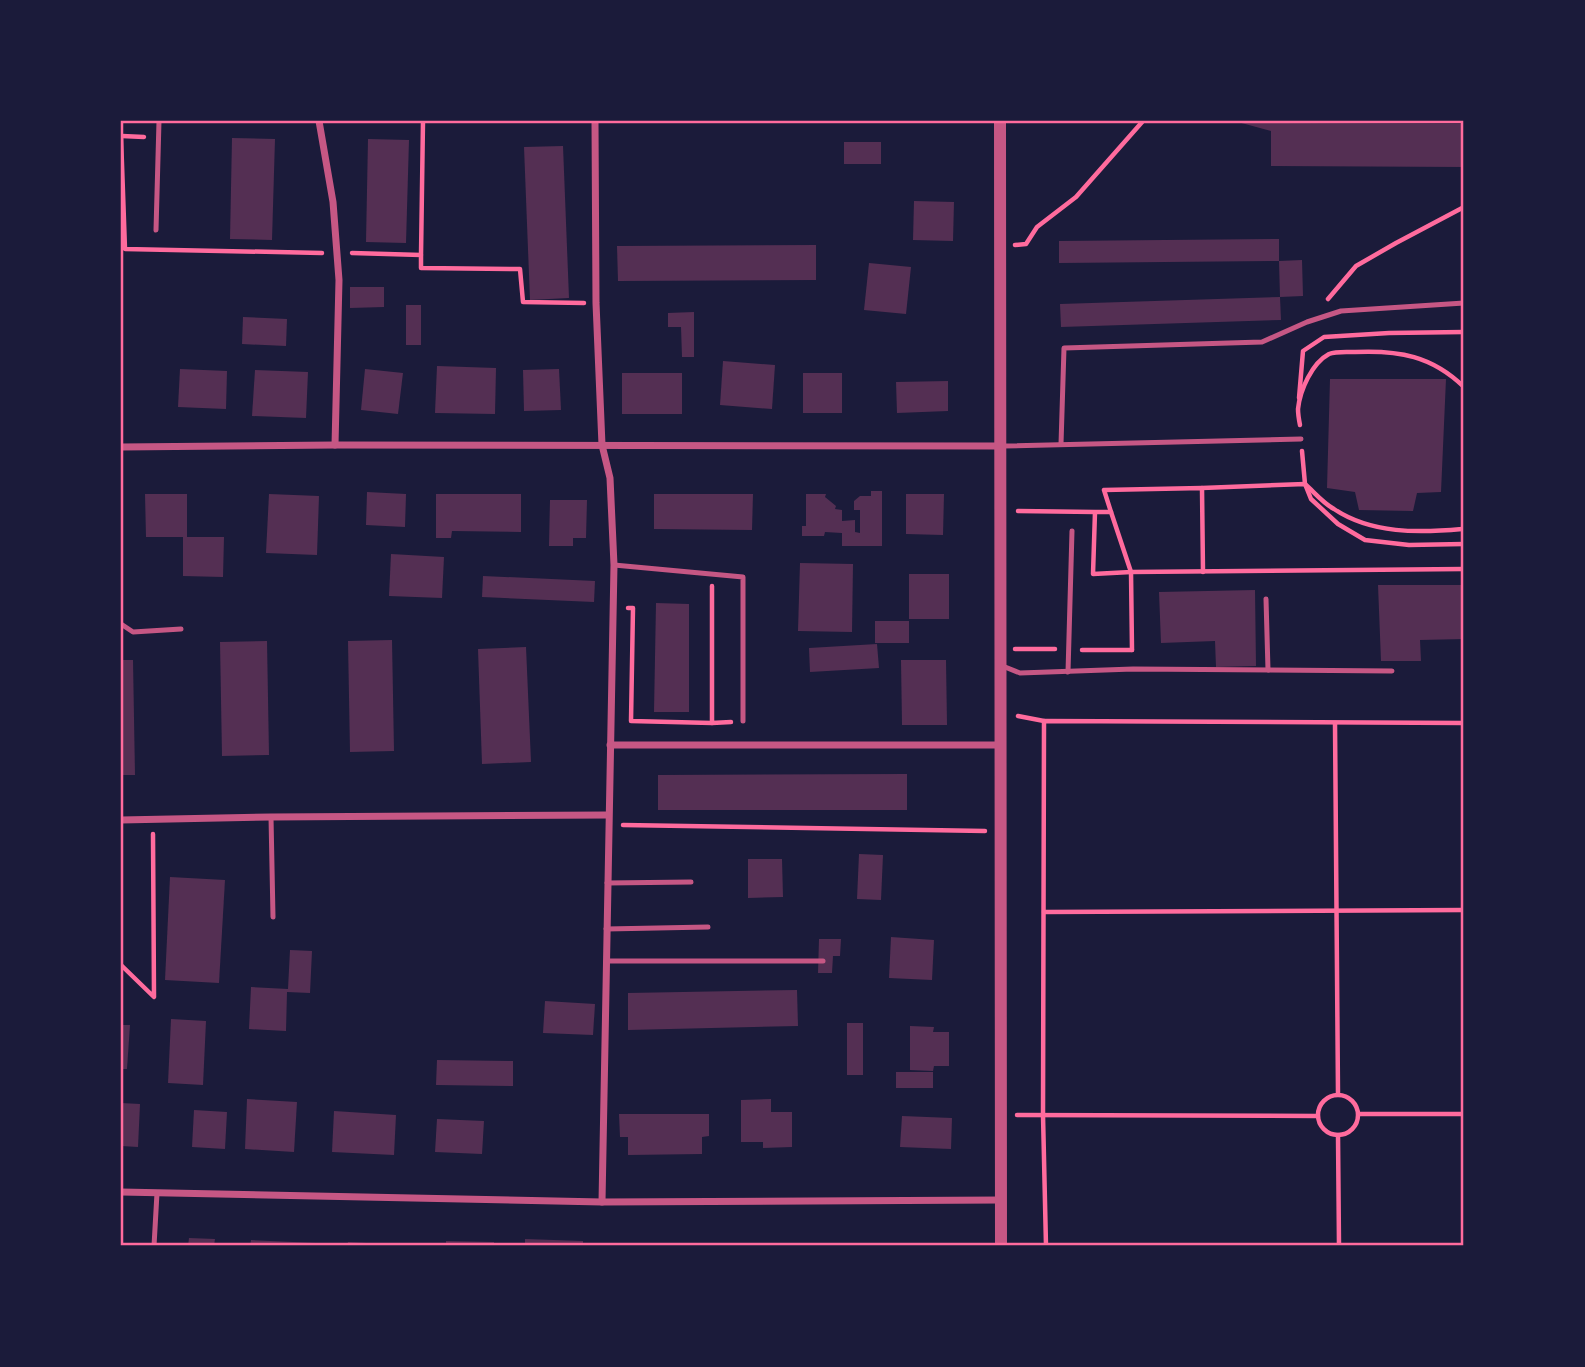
<svg xmlns="http://www.w3.org/2000/svg" width="1585" height="1367" font-family="'Fira Sans Condensed',sans-serif">
  <style>
    .building { fill: #542f53 }
    .lines { fill: none; stroke-linecap: round; stroke-linejoin: round }
    .path { stroke: #ff6b9d; stroke-width: 4.5 }
    .service { stroke: #c65784; stroke-width: 5 }
    .minor { stroke: #c65784; stroke-width: 7 }
    .tertiary { stroke: #c65784; stroke-width: 12 }
    .neatline { fill: none; stroke: #ff6b9d; stroke-width: 2.5 }
  </style>
  <rect width="100%" height="100%" fill="#1b1b3a"/>
  <!-- building -->
  <g class="building">
    <polygon points="1234,121 1288,121 1288,123 1464,124 1464,167 1271,166 1271,131"/>
    <polygon points="232,138 275,139 272,240 230,239"/>
    <polygon points="368,139 409,140 406,243 366,242"/>
    <rect x="844" y="142" width="37" height="22"/>
    <polygon points="563,146 569,298 530,300 524,147"/>
    <polygon points="914,201 954,202 953,241 913,240"/>
    <polygon points="1279,239 1279,261 1302,260 1303,296 1280,297 1279,261 1059,263 1059,241"/>
    <polygon points="816,245 816,280 618,281 617,246"/>
    <polygon points="869,263 911,267 906,314 864,310"/>
    <polygon points="350,287 384,287 384,307 350,308"/>
    <polygon points="1280,297 1281,320 1061,327 1060,304"/>
    <rect x="406" y="305" width="15" height="40"/>
    <polygon points="694,312 694,357 682,357 681,327 668,327 668,313"/>
    <polygon points="243,317 287,319 286,346 242,344"/>
    <polygon points="723,361 775,365 772,409 720,405"/>
    <polygon points="437,366 496,368 495,414 435,413"/>
    <polygon points="180,369 227,371 226,409 178,407"/>
    <polygon points="365,369 403,373 398,414 361,410"/>
    <polygon points="559,369 561,410 524,411 523,370"/>
    <polygon points="255,370 308,372 306,418 252,416"/>
    <rect x="622" y="373" width="60" height="41"/>
    <rect x="803" y="373" width="39" height="40"/>
    <polygon points="1330,379 1446,379 1441,492 1417,493 1413,511 1359,510 1355,492 1327,488"/>
    <polygon points="948,381 948,411 897,413 896,382"/>
    <polygon points="871,491 882,491 882,546 842,546 842,533 825,532 824,536 802,536 802,526 806,526 806,494 826,494 825,497 836,506 835,509 842,510 842,521 855,520 855,532 860,533 860,510 854,510 854,501 860,496 871,496"/>
    <polygon points="367,492 406,494 405,527 366,525"/>
    <polygon points="145,494 187,494 187,537 224,537 223,577 183,576 183,537 146,537"/>
    <polygon points="269,494 319,496 317,555 266,553"/>
    <polygon points="436,494 521,494 521,532 452,531 451,538 436,538"/>
    <polygon points="654,494 753,494 752,530 654,529"/>
    <polygon points="906,494 944,494 943,535 906,534"/>
    <polygon points="550,500 587,500 586,538 573,538 573,546 549,546"/>
    <polygon points="391,554 444,557 442,598 389,596"/>
    <polygon points="800,563 853,564 852,632 798,631"/>
    <rect x="909" y="574" width="40" height="45"/>
    <polygon points="483,576 595,581 594,602 482,597"/>
    <polygon points="1378,585 1464,585 1464,639 1420,640 1421,661 1381,661"/>
    <polygon points="1255,590 1256,666 1216,667 1215,641 1161,643 1159,592"/>
    <polygon points="656,603 689,604 689,712 654,712"/>
    <rect x="875" y="621" width="34" height="22"/>
    <polygon points="392,640 394,751 350,752 348,641"/>
    <polygon points="267,641 269,755 222,756 220,642"/>
    <polygon points="877,644 879,668 810,672 809,648"/>
    <polygon points="526,647 531,762 482,764 478,649"/>
    <polygon points="121,660 133,660 135,775 121,775"/>
    <polygon points="901,660 946,660 947,725 902,725"/>
    <polygon points="907,774 907,810 658,810 658,775"/>
    <polygon points="859,854 883,855 881,900 857,899"/>
    <polygon points="748,859 782,859 783,897 748,898"/>
    <polygon points="170,877 225,880 219,983 165,980"/>
    <polygon points="891,937 934,940 932,980 889,978"/>
    <polygon points="819,939 841,939 840,956 833,956 832,973 818,973"/>
    <polygon points="290,950 312,951 310,993 287,992 286,1031 249,1029 251,987 288,989"/>
    <polygon points="797,990 798,1026 628,1030 628,993"/>
    <polygon points="545,1001 595,1004 593,1035 543,1033"/>
    <polygon points="171,1019 206,1021 203,1085 168,1083"/>
    <rect x="847" y="1023" width="16" height="52"/>
    <polygon points="121,1025 130,1025 127,1069 121,1069"/>
    <polygon points="910,1026 934,1027 933,1032 949,1032 949,1066 934,1066 933,1071 910,1070"/>
    <polygon points="437,1060 513,1061 513,1086 436,1085"/>
    <rect x="896" y="1072" width="37" height="16"/>
    <polygon points="247,1099 297,1102 294,1152 245,1149"/>
    <polygon points="771,1099 771,1112 792,1112 792,1147 763,1148 763,1142 741,1142 741,1100"/>
    <polygon points="121,1103 140,1104 138,1147 121,1146"/>
    <polygon points="194,1110 227,1112 225,1149 192,1147"/>
    <polygon points="334,1111 396,1115 394,1155 332,1152"/>
    <polygon points="619,1114 709,1114 709,1136 702,1137 702,1154 628,1155 628,1137 620,1137"/>
    <polygon points="902,1116 952,1118 951,1149 900,1147"/>
    <polygon points="437,1119 484,1121 482,1154 435,1152"/>
    <polygon points="189,1238 215,1239 214,1246 188,1246"/>
    <polygon points="525,1239 583,1241 583,1246 525,1246"/>
    <polygon points="251,1240 316,1243 316,1246 250,1246"/>
    <polygon points="446,1241 494,1242 494,1246 446,1246"/>
    <polygon points="348,1242 386,1244 386,1246 347,1246"/>
  </g>
  <g class="lines">
    <!-- path -->
    <g class="path">
      <polyline points="121,136 125,249 322,253"/>
      <polyline points="122,136 144,137"/>
      <polyline points="1015,245 1026,244 1037,227 1076,197 1143,121"/>
      <polyline points="352,253 421,255 421,268 520,269 523,302 584,303"/>
      <polyline points="421,255 423,121"/>
      <polyline points="1328,299 1356,266 1396,243 1464,207"/>
      <polyline points="1299,398 1303,351 1324,337 1389,333 1464,332"/>
      <path d="M1300,425C1299,420 1298,414 1298,409C1300,390 1312,363 1329,354C1336,351 1347,352 1355,352C1399,350 1432,356 1464,387"/>
      <polyline points="1302,451 1305,484 1311,499 1338,524 1365,540 1409,545 1464,544"/>
      <path d="M1202,488L1305,484C1314,492 1323,503 1334,509C1371,534 1419,533 1462,529L1464,526"/>
      <polyline points="1018,511 1095,512 1093,574 1131,572 1111,512 1095,512"/>
      <polyline points="1111,512 1104,490 1202,488 1203,572"/>
      <polyline points="712,586 712,723 731,722"/>
      <polyline points="628,608 633,608 631,721 712,723"/>
      <polyline points="1015,649 1055,649"/>
      <polyline points="1082,650 1132,650"/>
      <polyline points="1132,650 1131,572 1464,569"/>
      <polyline points="1018,716 1044,721"/>
      <polyline points="1335,723 1338,1094"/>
      <polyline points="623,825 985,831"/>
      <polyline points="1044,912 1464,910"/>
      <polyline points="121,965 154,997 153,834"/>
      <circle cx="1338" cy="1115" r="20"/>
      <polyline points="1359,1114 1464,1114"/>
      <polyline points="1017,1115 1317,1116"/>
      <polyline points="1338,1135 1339,1246"/>
      <polyline points="1046,1246 1043,1115 1044,721 1464,723"/>
    </g>
    <!-- service -->
    <g class="service">
      <polyline points="156,230 159,121"/>
      <polyline points="1061,444 1064,348 1262,342 1307,322 1341,311 1464,303"/>
      <polyline points="1003,446 1301,439"/>
      <polyline points="614,565 743,577 743,721"/>
      <polyline points="1266,599 1268,670"/>
      <polyline points="121,624 133,632 181,629"/>
      <polyline points="1000,665 1020,673 1133,669 1392,671"/>
      <polyline points="1068,672 1072,531"/>
      <polyline points="271,817 273,917"/>
      <polyline points="607,883 691,882"/>
      <polyline points="606,929 708,927"/>
      <polyline points="606,961 823,961"/>
      <polyline points="154,1246 157,1193"/>
    </g>
    <!-- minor -->
    <g class="minor">
      <polyline points="319,121 333,202 339,280 335,445"/>
      <polyline points="595,121 596,303 602,445 610,478 614,565 602,1202"/>
      <polyline points="121,447 335,445 999,446"/>
      <polyline points="610,745 1000,745"/>
      <polyline points="121,820 271,817 608,815"/>
      <polyline points="121,1192 602,1202 1001,1200"/>
    </g>
    <!-- tertiary -->
    <polyline class="tertiary" points="1000,121 1001,1246"/>
  </g>
  <!-- border -->
  <rect width="1585" height="1367" fill="none" stroke="#1b1b3a" stroke-width="245"/>
  <rect x="122" y="122" width="1340" height="1122" class="neatline"/>
</svg>
